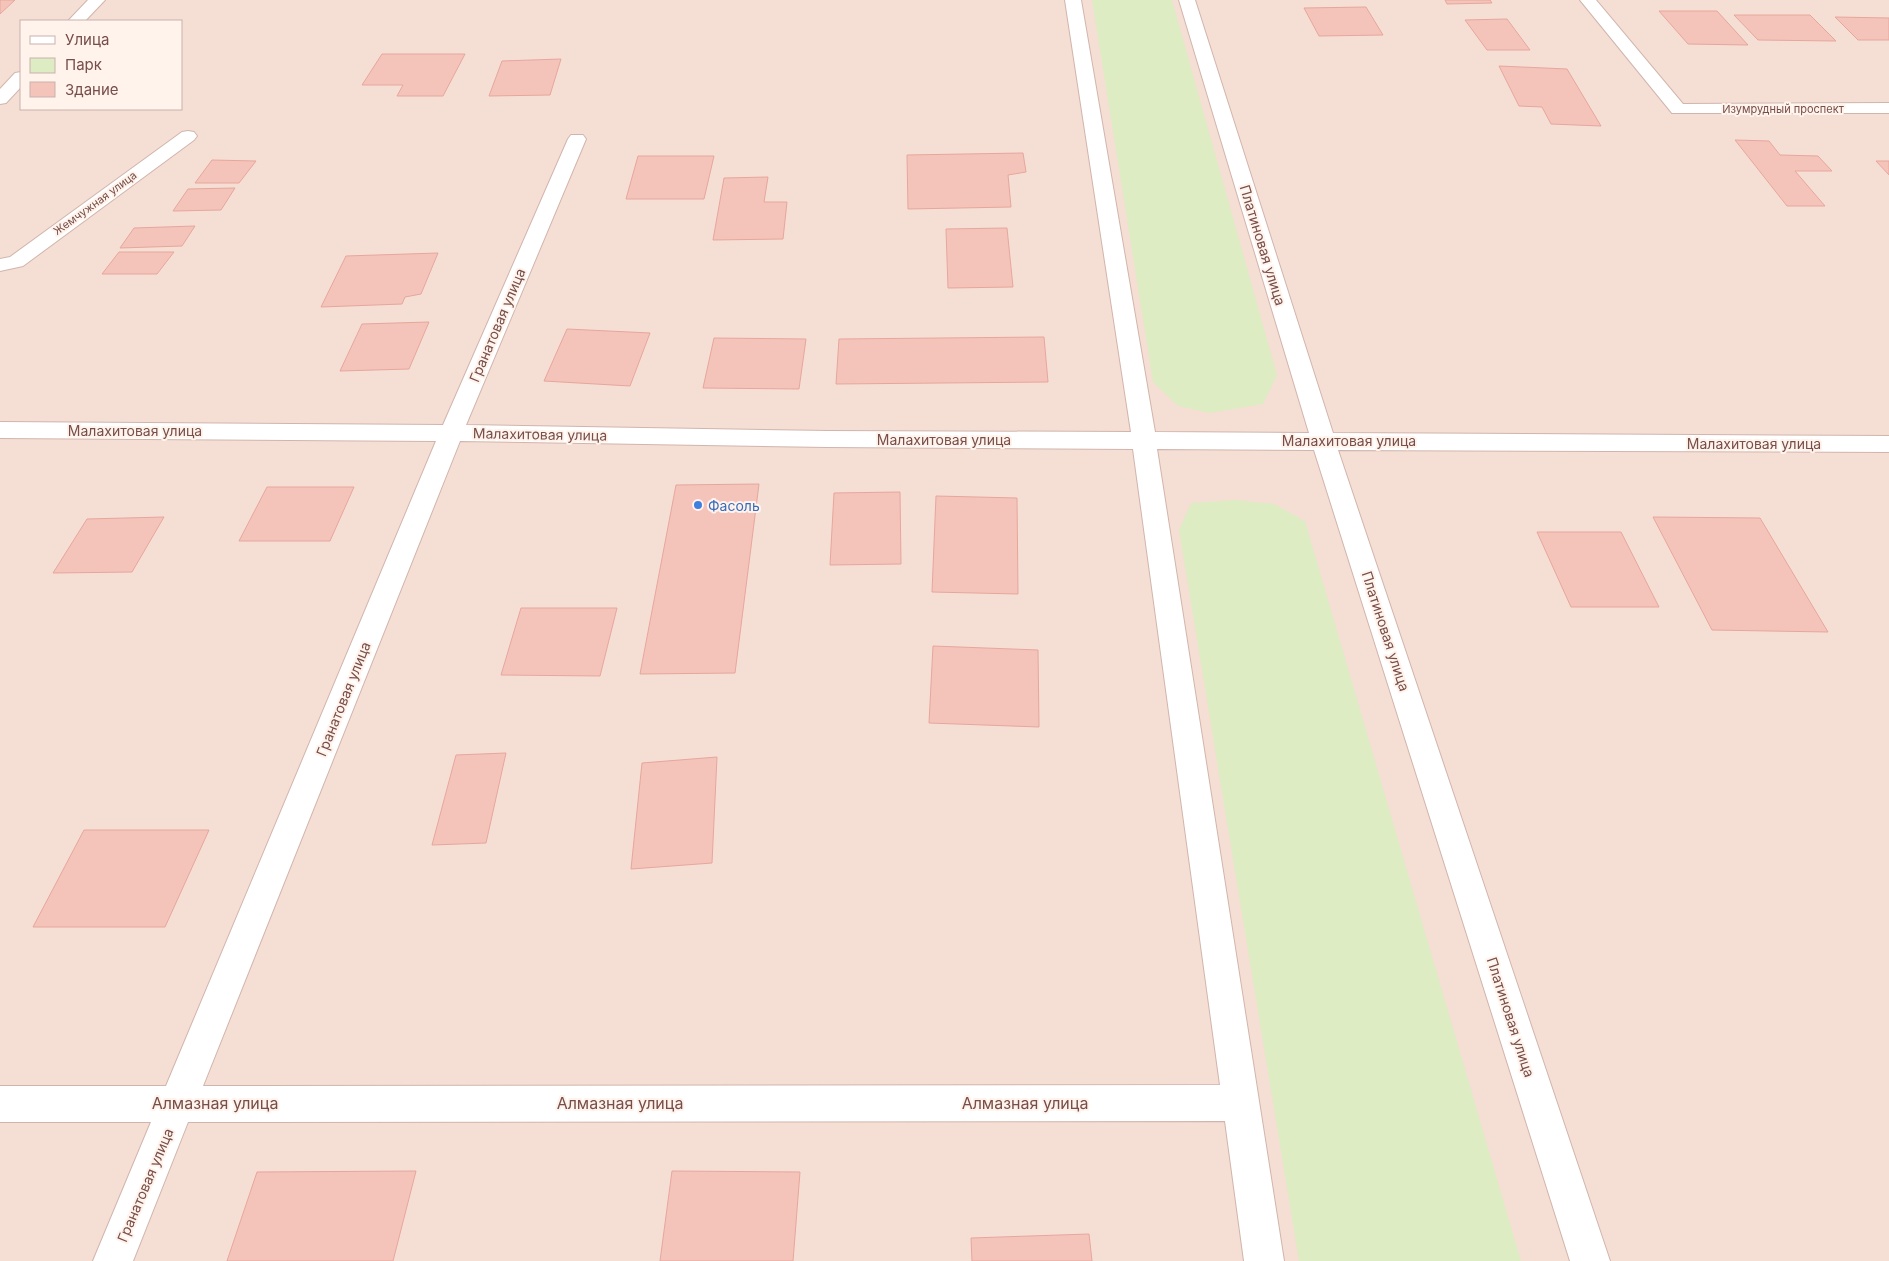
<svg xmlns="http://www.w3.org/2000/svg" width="1889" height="1261" font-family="Inter,sans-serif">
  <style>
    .residential { fill: #f5ded3; fill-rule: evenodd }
    .green { fill: #ddecc3 }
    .building { fill: #f4c4bb; stroke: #e7a69b }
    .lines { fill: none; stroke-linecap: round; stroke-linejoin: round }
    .minor-casing { stroke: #d1b5ad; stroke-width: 2 }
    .minor { fill: #fff; fill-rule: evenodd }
    .shop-dot { fill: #3f7fe0; stroke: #fff3ec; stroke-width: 2 }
    .labels { text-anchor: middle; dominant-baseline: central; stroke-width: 4; stroke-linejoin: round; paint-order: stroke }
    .far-street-label { font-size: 11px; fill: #774e49; stroke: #fff3ec }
    .street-label { font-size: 14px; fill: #774e49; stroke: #fff3ec }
    .shop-label { font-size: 14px; fill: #366cbe; stroke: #fff3ec; text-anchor: start }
    .near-street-label { font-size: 16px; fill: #774e49; stroke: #fff3ec }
  </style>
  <rect width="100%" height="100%" fill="#fdeee5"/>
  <!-- residential -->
  <path class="residential" d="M0,0H1889V1261H0ZM21,21H181V109H21Z"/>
  <!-- green -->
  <g class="green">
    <polygon points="1092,0 1172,0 1277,375 1263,404 1210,413 1178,406 1153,382"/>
    <polygon points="1235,500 1274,504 1305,521 1521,1261 1299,1261 1179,530 1191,503"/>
  </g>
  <!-- building -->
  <g class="building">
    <polygon points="0,0 15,0 0,14"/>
    <polygon points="1445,0 1490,0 1492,3 1447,4"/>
    <polygon points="1366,7 1383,35 1319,36 1304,8"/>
    <polygon points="1659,11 1717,11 1748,45 1688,44"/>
    <polygon points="1734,15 1810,15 1836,41 1758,40"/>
    <polygon points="1835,17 1889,18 1889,40 1858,40"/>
    <polygon points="1507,19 1530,50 1487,50 1465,20"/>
    <polygon points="382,54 465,54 443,96 397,96 403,85 362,85"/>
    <polygon points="561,59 550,95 489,96 502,61"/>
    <polygon points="1499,66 1567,69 1601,126 1551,124 1542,107 1519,106"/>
    <polygon points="1735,140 1769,141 1780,155 1818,156 1832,171 1795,171 1825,206 1787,206"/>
    <polygon points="1023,153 1026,172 1008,175 1011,207 908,209 907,155"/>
    <polygon points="638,156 714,156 704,199 626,199"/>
    <polygon points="212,160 256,161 239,183 195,183"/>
    <polygon points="1876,161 1889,161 1889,175"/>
    <polygon points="768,177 764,202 787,202 783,239 713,240 724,178"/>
    <polygon points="235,188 221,210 173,211 188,189"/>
    <polygon points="195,226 182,246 120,248 134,228"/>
    <polygon points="1007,228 1013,287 948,288 946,229"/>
    <polygon points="119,252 174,252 157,274 102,274"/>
    <polygon points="438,253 421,294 405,297 402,304 321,307 346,256"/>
    <polygon points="429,322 409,369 340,371 362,324"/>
    <polygon points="567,329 650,333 630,386 544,381"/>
    <polygon points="1044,337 1048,382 836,384 839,339"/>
    <polygon points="714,338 806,339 799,389 703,388"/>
    <polygon points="759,484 735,673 640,674 676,485"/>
    <polygon points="267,487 354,487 330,541 239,541"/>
    <polygon points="900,492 901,564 830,565 834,493"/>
    <polygon points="936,496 1017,498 1018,594 932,592"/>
    <polygon points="164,517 132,572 53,573 87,519"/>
    <polygon points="1653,517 1760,518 1828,632 1712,630"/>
    <polygon points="1537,532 1621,532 1659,607 1571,607"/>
    <polygon points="521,608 617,608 600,676 501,675"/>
    <polygon points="933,646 1038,650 1039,727 929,723"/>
    <polygon points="506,753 486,843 432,845 456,755"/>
    <polygon points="717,757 712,863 631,869 642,763"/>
    <polygon points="84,830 209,830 165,927 33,927"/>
    <polygon points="416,1171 393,1261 227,1261 257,1172"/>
    <polygon points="672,1171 800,1172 793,1261 660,1261"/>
    <polygon points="1089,1234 1092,1261 972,1261 971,1238"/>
  </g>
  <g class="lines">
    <defs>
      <g id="minor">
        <polygon points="88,0 105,0 85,21 68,21"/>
        <path d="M1065,0H1081L1155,432L1309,433L1179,0H1195L1333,433L1889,436V452L1338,450L1610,1261H1570L1314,450L1157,449L1284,1261H1244L1225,1121L188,1122L133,1261H93L151,1122H0V1086H166L436,441L0,438V422L443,425L568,139L571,135H583L586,139L466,425L828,431L1131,432ZM460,441L828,447L1133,449L1220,1085L203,1086Z"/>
        <polygon points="1580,0 1596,0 1683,104 1889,103 1889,113 1672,113"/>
        <polygon points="21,72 21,87 6,103 0,104 0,89 15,73"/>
        <polygon points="188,131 194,132 197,136 194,140 23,266 0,271 0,259 10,257 182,132"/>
      </g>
    </defs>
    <!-- minor casing -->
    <use href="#minor" class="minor-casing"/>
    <!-- minor -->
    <use href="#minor" class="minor"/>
  </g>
  <!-- markers -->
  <circle class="shop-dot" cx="698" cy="505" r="5"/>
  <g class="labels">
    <!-- far-street labels -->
    <g class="far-street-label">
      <text x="1783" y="109">Изумрудный проспект</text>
      <text transform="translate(95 203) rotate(-36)">Жемчужная улица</text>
    </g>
    <!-- street labels -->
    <g class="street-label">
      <text transform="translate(1263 245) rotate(73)">Платиновая улица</text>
      <text transform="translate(497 325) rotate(-67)">Гранатовая улица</text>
      <text x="135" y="430">Малахитовая улица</text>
      <text transform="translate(540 434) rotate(1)">Малахитовая улица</text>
      <text x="944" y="439">Малахитовая улица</text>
      <text x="1349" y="440">Малахитовая улица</text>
      <text x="1754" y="443">Малахитовая улица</text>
      <text transform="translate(1386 631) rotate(72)">Платиновая улица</text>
      <text transform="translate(343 699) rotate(-68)">Гранатовая улица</text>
      <text transform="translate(1511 1017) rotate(72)">Платиновая улица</text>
      <text transform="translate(145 1185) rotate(-67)">Гранатовая улица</text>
    </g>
    <!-- shop labels -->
    <g class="shop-label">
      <text x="708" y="505">Фасоль</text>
    </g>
    <!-- near-street labels -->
    <g class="near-street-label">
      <text x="215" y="1103">Алмазная улица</text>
      <text x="620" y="1103">Алмазная улица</text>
      <text x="1025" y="1103">Алмазная улица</text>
    </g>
  </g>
  <!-- legend -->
  <rect x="20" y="20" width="162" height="90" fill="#fff3ec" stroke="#c9b1ab"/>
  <rect x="30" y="36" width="25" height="8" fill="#ffffff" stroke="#c9b1ab"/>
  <text x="65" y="45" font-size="15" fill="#774e49">Улица</text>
  <rect x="30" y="58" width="25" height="15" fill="#ddecc3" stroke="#c9b1ab"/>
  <text x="65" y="70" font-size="15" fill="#774e49">Парк</text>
  <rect x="30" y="82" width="25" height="15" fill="#f4c4bb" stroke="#c9b1ab"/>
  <text x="65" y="95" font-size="15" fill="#774e49">Здание</text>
</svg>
